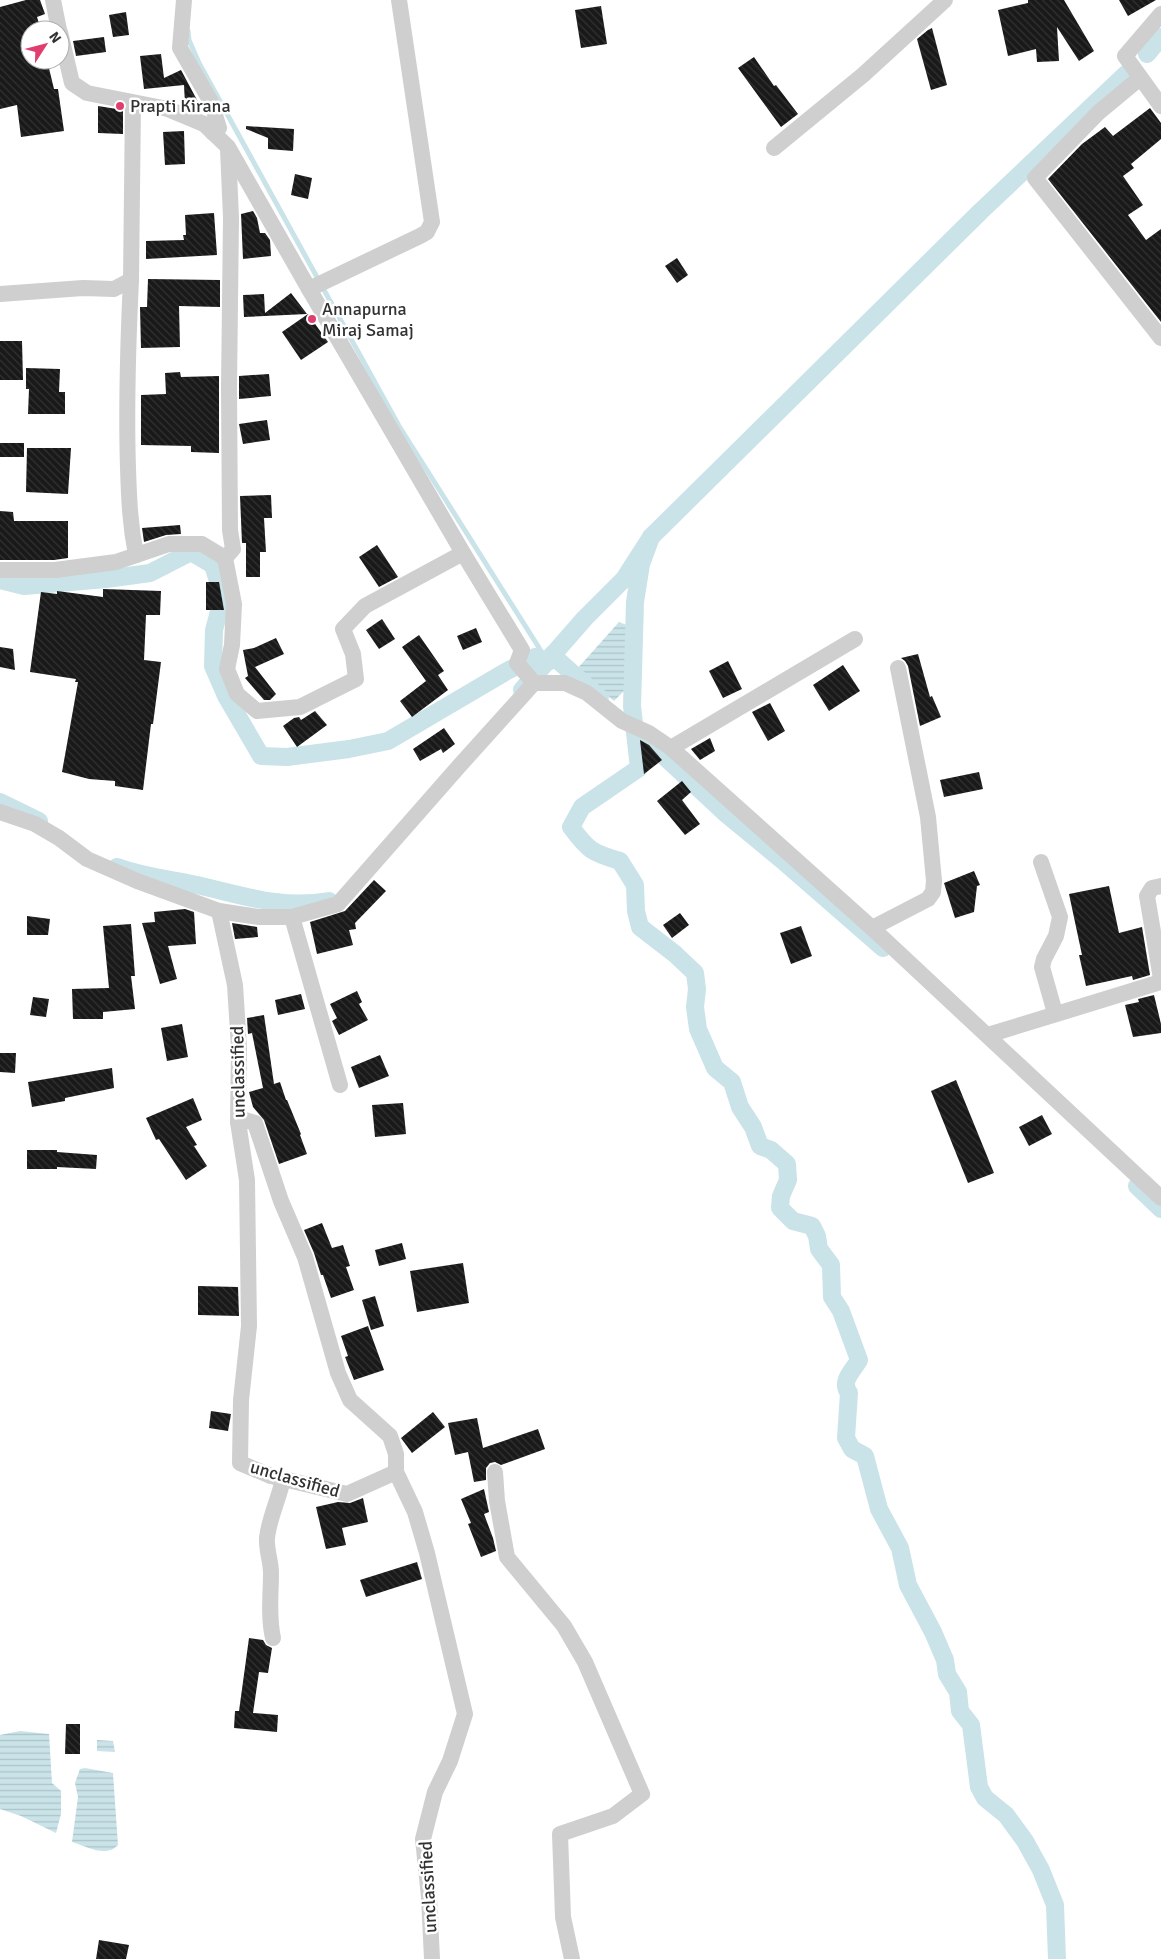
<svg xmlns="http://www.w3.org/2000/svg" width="1161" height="1959" font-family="Signika,sans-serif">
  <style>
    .water { fill: url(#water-rules) }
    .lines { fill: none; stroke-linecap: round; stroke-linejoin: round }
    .stream { stroke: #c9e3e8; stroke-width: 5 }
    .canal { stroke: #c9e3e8; stroke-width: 18 }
    .building { fill: url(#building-back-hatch) }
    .minor { stroke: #cfcfcf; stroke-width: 16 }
    .poi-dot { fill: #df3e6e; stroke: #fff; stroke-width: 2 }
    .labels { text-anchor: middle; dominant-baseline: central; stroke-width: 5; stroke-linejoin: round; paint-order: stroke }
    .poi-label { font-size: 18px; fill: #323232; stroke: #fff; text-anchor: start }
    .street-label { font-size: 18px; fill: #323232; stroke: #fff }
  </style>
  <defs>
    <pattern id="water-rules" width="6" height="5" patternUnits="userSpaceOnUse" patternTransform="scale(1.25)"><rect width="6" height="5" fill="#c9e3e8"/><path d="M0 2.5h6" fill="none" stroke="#adc3c7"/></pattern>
    <pattern id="building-back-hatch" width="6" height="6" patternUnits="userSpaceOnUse" patternTransform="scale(1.25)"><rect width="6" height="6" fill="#191919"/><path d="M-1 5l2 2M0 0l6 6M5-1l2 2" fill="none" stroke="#323232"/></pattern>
  </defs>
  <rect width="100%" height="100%" fill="#fff"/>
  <!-- water -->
  <g class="water">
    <polygon points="619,622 629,626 628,687 614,701 577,669"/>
    <polygon points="20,1731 49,1734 52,1783 61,1791 61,1814 56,1833 21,1816 0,1809 0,1735"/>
    <polygon points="97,1740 113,1741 115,1752 97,1751"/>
    <path d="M85,1768L113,1773L118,1845C106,1858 88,1847 72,1842L78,1797L75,1783L80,1769Z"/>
  </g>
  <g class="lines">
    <!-- stream -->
    <polyline class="stream" points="188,31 189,40 199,63 399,426 548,662"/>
    <!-- canal -->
    <g class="canal">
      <polyline points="1147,54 1161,37"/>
      <path d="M651,537L641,564L635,602L632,706L639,768L582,807L571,827C588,850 592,853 620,861L635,885L636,911L640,927L675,954L695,973L697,989L695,1007L698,1029L715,1068L732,1082L740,1107L753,1127L760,1146L771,1150L787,1164L788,1180L781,1196L780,1208L793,1221L812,1226L817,1236L819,1249L831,1265L832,1297L841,1311L859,1360C853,1371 840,1381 849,1393L846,1438L852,1449L865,1456L879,1509L900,1548L908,1585L933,1632L945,1660L947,1674L958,1692L960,1711L971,1725L979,1787L985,1798L1006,1815L1025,1841L1041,1870L1055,1905L1057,1959"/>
      <polyline points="0,580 24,586 106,579 150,573 191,552 213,565 223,597 214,630 213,666 226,696 261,756 287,757 349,749 388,741 507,671 535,657 548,662"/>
      <polyline points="552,655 600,698"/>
      <polyline points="522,690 585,618 624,579 651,537 981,211 1126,74"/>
      <polyline points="636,730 725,813 782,860 883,948"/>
      <polyline points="0,802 39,821"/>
      <path d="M117,867C141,876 167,879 192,884C240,894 279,910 329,901"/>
      <polyline points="1137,1186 1161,1209"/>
    </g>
  </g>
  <!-- building -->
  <g class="building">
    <polygon points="26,0 40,0 45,14 37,17 41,30 30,30 30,60 47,60 54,89 58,89 64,131 21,137 17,105 0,109 0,7"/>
    <polygon points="1028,0 1064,0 1094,51 1079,61 1057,27 1059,61 1037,62 1036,49 1008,56 998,10 1028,3"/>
    <polygon points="1119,0 1156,0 1128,16"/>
    <polygon points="601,6 607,44 581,48 575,10"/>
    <polygon points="126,12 129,35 113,37 109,15"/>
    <polygon points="932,28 947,85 931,90 917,39 928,30"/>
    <polygon points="104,37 106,52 76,56 73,41"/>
    <polygon points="161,54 164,78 181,70 204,113 185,105 184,85 144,89 140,56"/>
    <polygon points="754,57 774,86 776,85 798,114 781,127 738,68"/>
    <polygon points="98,106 123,110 123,134 98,133"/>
    <polygon points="1150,108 1161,123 1161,139 1131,164 1134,168 1123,176 1143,205 1128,215 1146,240 1161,229 1161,322 1048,179 1082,144 1105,127 1113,136"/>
    <polygon points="246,126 294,129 293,151 268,149 268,138 246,129"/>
    <polygon points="184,131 185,164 165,165 163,132"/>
    <polygon points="295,174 312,178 308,199 291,195"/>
    <polygon points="253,211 257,218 260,233 265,233 270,240 271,256 243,259 241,214"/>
    <polygon points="214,213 217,255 146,259 146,241 184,240 183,235 186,235 185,215"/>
    <polygon points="677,258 688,275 677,283 665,266"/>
    <polygon points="148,279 220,280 220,307 179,306 180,347 141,348 140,307 147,307"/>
    <polygon points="291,293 307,314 244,317 243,295 264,294 265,313"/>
    <polygon points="308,314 328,342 301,360 282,332"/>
    <polygon points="0,341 22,341 23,380 0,380"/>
    <polygon points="26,368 60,369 59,392 65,392 65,414 28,414 29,389 26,389"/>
    <polygon points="180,372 181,377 219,376 219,453 191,452 191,446 141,445 141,395 166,394 165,373"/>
    <polygon points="269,374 271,396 239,399 239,376"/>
    <polygon points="267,420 270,440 243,444 239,424"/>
    <rect x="0" y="443" width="24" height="14"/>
    <polygon points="27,448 71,448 68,494 26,492"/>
    <polygon points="271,495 272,518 264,518 266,552 260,552 260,577 246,577 246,543 242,543 240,496"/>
    <polygon points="0,511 13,512 14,521 68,521 68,558 54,560 0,560"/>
    <polygon points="180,525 181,534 166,535 144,542 142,528"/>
    <polygon points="377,545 398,577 379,587 359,557"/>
    <polygon points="206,582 219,582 224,610 206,610"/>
    <polygon points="103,589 161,591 160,615 146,615 144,660 161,662 153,724 151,724 143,790 115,786 115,781 89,779 62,772 78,682 75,682 76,679 30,672 41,592 57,594 57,591 103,597"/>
    <polygon points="382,619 395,639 379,649 366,630"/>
    <polygon points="476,628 482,642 463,650 457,636"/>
    <polygon points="419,635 444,671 438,675 448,690 412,717 400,701 426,681 402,647"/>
    <polygon points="276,638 284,654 255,667 276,694 270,700 264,700 245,678 248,676 243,650 254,648"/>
    <polygon points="0,647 13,649 15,670 0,667"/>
    <polygon points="918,654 930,697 932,696 941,717 920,726 908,666 905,661 901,658"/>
    <polygon points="728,661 742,689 723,698 709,671"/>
    <polygon points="843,665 860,691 829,711 813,685"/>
    <polygon points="770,703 785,731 768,741 752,712"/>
    <polygon points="315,711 327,725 297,747 283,726 294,718 299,717 301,720"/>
    <polygon points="444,728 455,744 443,753 441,749 420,761 413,749"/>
    <polygon points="710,738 715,751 700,760 691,749"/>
    <polygon points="640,740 649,745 662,760 644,774"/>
    <polygon points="979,772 983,789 944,797 940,780"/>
    <polygon points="682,781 691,792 682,800 700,824 685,835 657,801"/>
    <polygon points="974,871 980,885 977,886 974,912 955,918 944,883"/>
    <polygon points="374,880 386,891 355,923 356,929 349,930 353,945 317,954 310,922 345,911"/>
    <polygon points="1109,886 1119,933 1142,927 1150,975 1133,980 1132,976 1086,986 1079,955 1082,955 1069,894"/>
    <polygon points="185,909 194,912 196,944 168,946 177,979 160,984 142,923 155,922 154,912"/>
    <polygon points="680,913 689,925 672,938 663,925"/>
    <polygon points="27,916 50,919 48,935 27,935"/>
    <polygon points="232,923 257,927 258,937 235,939"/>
    <polygon points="131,924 135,976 131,976 135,1009 103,1012 103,1019 73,1019 72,989 109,988 103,926"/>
    <polygon points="801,926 812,956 791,964 780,933"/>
    <polygon points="357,991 362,1002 359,1004 368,1020 339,1035 332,1021 337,1018 330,1004"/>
    <polygon points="301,994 305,1009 278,1015 275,1000"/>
    <polygon points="1154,995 1161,1024 1161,1033 1133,1037 1125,1005 1139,1002 1138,999"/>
    <polygon points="33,997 49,999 46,1017 30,1015"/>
    <polygon points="264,1015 274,1084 280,1082 286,1100 287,1100 301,1134 300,1135 307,1154 279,1164 264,1120 253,1107 249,1092 263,1088 252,1033 248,1034 247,1018"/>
    <polygon points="182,1024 188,1057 167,1061 161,1028"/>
    <polygon points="0,1053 16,1053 15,1073 0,1072"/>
    <polygon points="380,1055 389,1076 359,1088 351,1067"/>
    <polygon points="112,1068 114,1088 65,1098 65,1101 32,1107 28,1082"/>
    <polygon points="956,1080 994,1173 968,1183 931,1091"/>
    <polygon points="193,1098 202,1120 186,1127 197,1145 194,1146 207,1166 186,1180 159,1139 156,1140 146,1118"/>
    <polygon points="403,1103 406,1134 375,1137 372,1105"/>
    <polygon points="1042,1115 1052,1134 1029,1146 1019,1127"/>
    <polygon points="27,1150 57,1150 57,1152 97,1155 96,1169 57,1167 57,1169 27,1169"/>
    <polygon points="322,1223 332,1248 343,1245 350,1266 346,1267 354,1290 331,1298 323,1275 321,1275 314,1253 304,1230"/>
    <polygon points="402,1243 406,1259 379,1266 375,1250"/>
    <polygon points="463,1263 469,1303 417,1312 410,1271"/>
    <polygon points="198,1286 238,1287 239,1316 198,1315"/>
    <polygon points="375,1296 384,1326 371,1330 362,1300"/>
    <polygon points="368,1326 384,1370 354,1380 345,1357 348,1356 341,1336"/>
    <polygon points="211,1411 231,1414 228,1431 209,1428"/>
    <polygon points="433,1412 445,1427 412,1453 401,1438"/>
    <polygon points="477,1418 483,1448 538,1429 545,1449 501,1465 495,1462 490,1463 486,1468 486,1480 474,1482 468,1452 455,1455 448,1423"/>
    <polygon points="484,1489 489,1512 484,1514 493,1538 496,1551 481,1557 468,1524 471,1523 461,1499"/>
    <polygon points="363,1498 368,1522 342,1528 346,1545 326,1549 316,1507 338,1502 350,1503"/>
    <polygon points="417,1562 422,1579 366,1597 360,1580"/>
    <polygon points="249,1638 263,1640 266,1645 272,1648 268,1673 259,1672 253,1713 278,1715 277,1732 234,1728 235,1711 239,1711"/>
    <polygon points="66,1724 80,1724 80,1754 65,1754"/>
    <polygon points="99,1940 129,1945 126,1959 96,1959"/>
  </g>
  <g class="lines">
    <!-- minor -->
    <g class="minor">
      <polyline points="53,0 59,30"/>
      <polyline points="184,0 180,48 211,102 219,128 213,133"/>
      <polyline points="1161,14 1125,56 1161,106"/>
      <polyline points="60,32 72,83 87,93 168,109 204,124 228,147 309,289 463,553 522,650 517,663 534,683"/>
      <polyline points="1140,78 1099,112 1035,178 1161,338"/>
      <polyline points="774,148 863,75 945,0"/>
      <path d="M131,280C128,343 126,405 128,468C129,499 130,525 136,555"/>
      <polyline points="309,289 420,236 427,232 432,222 399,0"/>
      <polyline points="0,294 83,288 114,289 131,280 133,103"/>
      <polyline points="225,558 233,549 230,530 229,387 231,218 228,149"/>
      <polyline points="0,570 55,570 116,562 169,544 202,544 225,558 234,604 232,645 227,669 237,694 257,711 300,707 356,679 353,654 343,629 365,606 463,553"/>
      <polyline points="671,748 855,639"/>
      <polyline points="0,812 35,824 59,838 87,859 137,881 219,911 259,917 292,917 338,904 461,764 534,683 565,683 587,693 622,721 649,733 671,748 872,928 1161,1198"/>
      <polyline points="1041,862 1060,917 1056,936 1044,959 1042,967 1055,1013"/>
      <polyline points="1161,886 1152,888 1147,896 1161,979"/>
      <polyline points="219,911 235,985 239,1048 238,1122 247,1180 249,1326 241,1400 240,1463 271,1476 347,1494 396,1472 415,1512 427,1553 465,1714 450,1761 435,1792 423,1839 429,1897 432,1959"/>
      <polyline points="292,917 340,1085"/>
      <polyline points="872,928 928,899 933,892 934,881 928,817 898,668"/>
      <polyline points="988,1035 1161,982"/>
      <polyline points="238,1122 245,1120 255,1123 281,1201 305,1257 338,1373 350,1400 390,1436 396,1454 396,1472"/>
      <polyline points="495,1472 497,1501 507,1557 564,1626 585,1662 642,1794 613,1816 560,1834 563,1917 572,1959"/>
      <path d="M273,1638C268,1616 271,1594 271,1573C271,1561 266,1549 267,1538C269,1518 279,1499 283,1479"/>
    </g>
  </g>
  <!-- markers -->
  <g class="poi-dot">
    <circle cx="120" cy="106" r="5"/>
    <circle cx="312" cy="319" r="5"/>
  </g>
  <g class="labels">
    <!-- poi labels -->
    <g class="poi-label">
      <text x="130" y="106">Prapti Kirana</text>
      <text x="322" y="309">Annapurna<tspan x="322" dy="21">Miraj Samaj</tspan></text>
    </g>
    <!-- street labels -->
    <g class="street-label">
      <text transform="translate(238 1072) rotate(-91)">unclassified</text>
      <text transform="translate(295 1479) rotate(16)">unclassified</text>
      <text transform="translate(428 1887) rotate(-93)">unclassified</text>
    </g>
  </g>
  <!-- north arrow -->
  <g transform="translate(45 45) rotate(54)"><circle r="24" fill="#ffffff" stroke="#adadad"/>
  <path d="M0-4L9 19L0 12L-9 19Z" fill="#df3e6e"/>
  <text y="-8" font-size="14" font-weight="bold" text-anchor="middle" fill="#323232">N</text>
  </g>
</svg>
